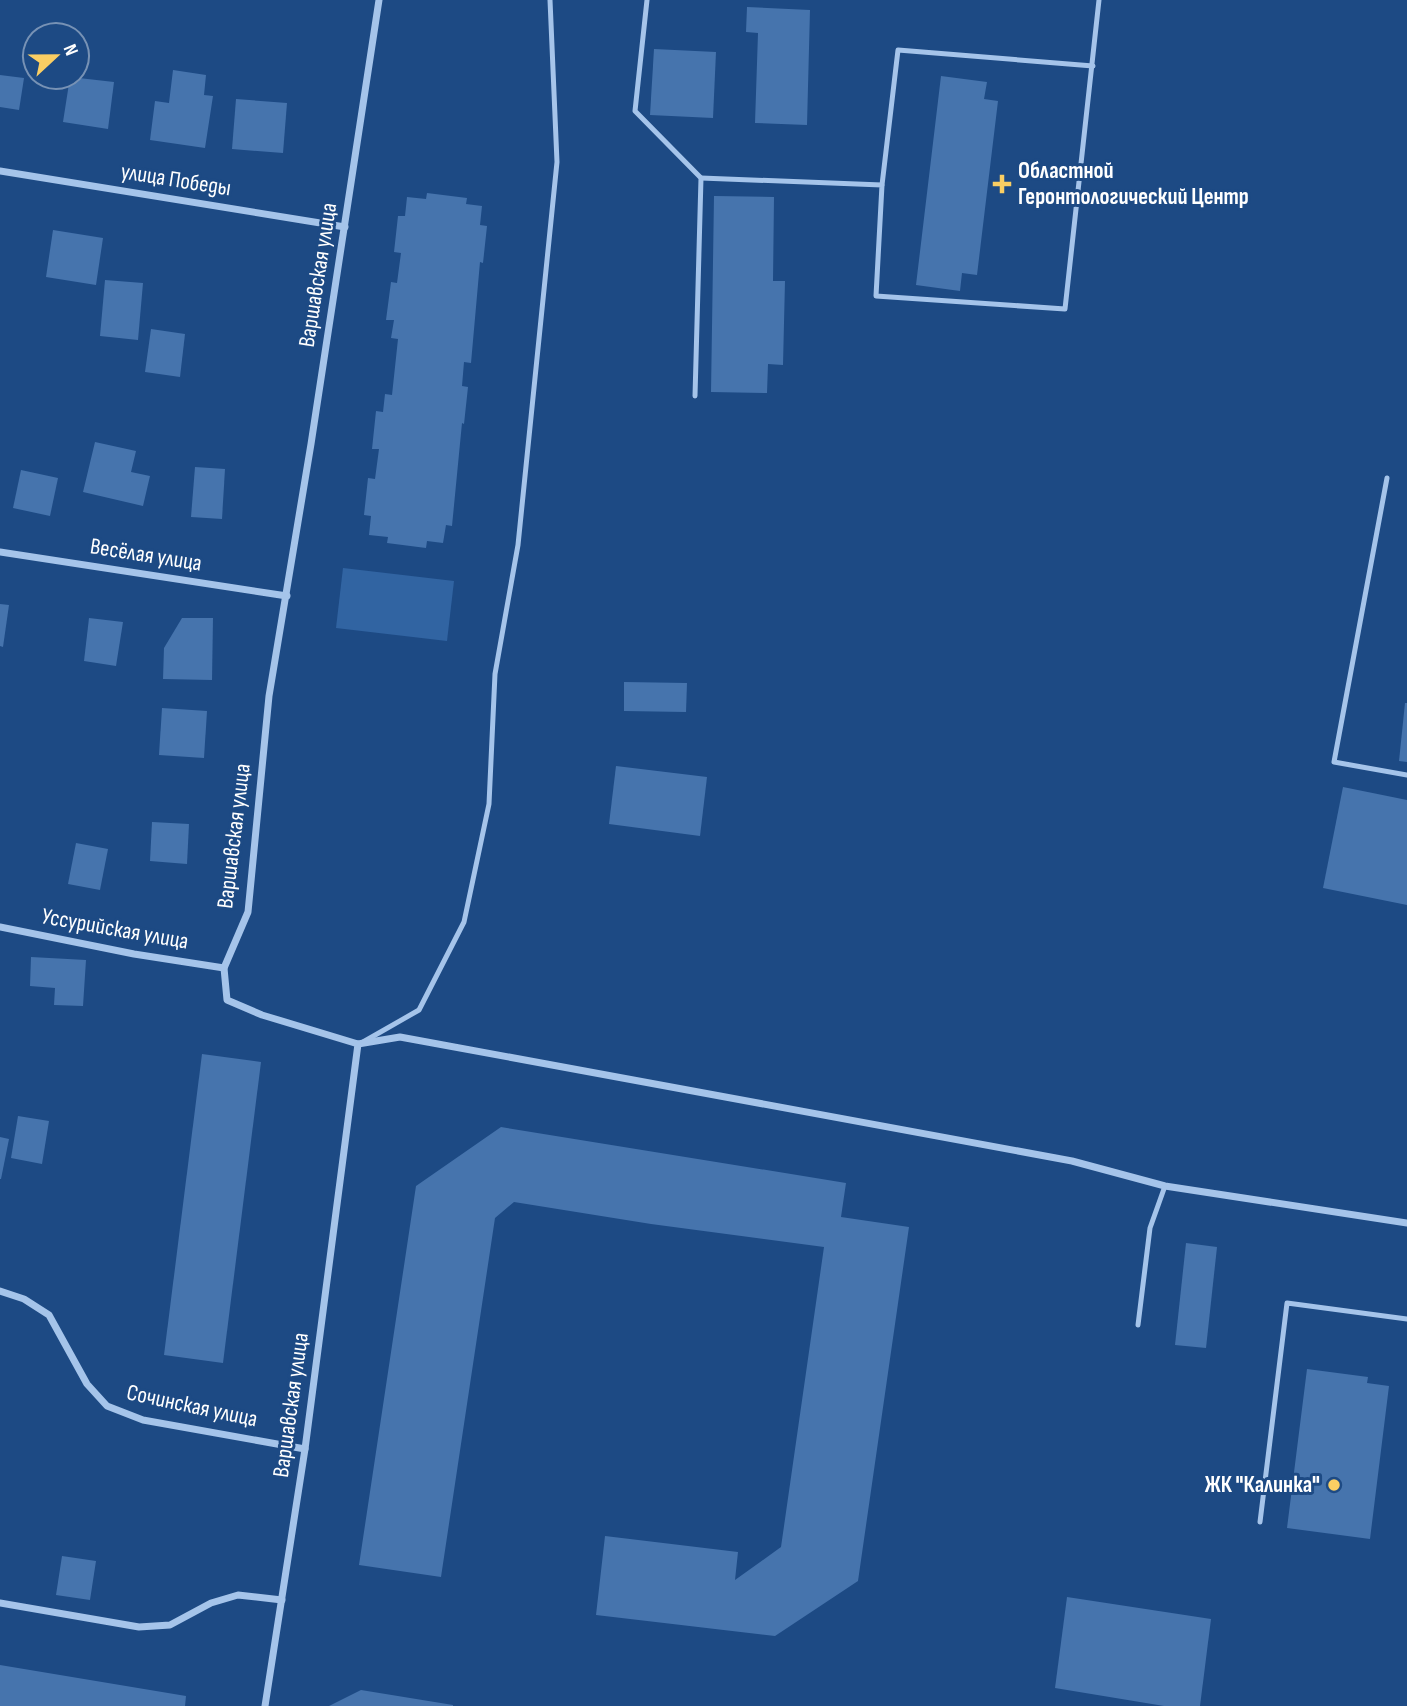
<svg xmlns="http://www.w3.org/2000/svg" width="1407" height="1706" font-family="'Sofia Sans Condensed',sans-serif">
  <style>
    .green { fill: #3164a2 }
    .building { fill: #4674ad }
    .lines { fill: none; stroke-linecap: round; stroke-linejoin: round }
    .lane { stroke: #a5c4ea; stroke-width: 5 }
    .street { stroke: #a5c4ea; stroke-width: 7 }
    .poi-dot { fill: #face63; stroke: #1d4a84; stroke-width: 2.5 }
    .labels { text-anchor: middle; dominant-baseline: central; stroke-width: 6; stroke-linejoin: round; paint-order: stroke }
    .poi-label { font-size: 23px; font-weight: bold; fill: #fff; stroke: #1d4a84; text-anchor: start }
    .street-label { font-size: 23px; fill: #fff; stroke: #1d4a84 }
  </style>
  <rect width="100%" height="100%" fill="#1d4a84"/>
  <!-- green -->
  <polygon class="green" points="343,568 454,581 447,641 336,628"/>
  <!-- building -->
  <g class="building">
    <polygon points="747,7 810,10 807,125 755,123 758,33 746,32"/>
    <polygon points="654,49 716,52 713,118 650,115"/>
    <polygon points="173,70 206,75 204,95 213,96 205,148 150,140 155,101 169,103"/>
    <polygon points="0,75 24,78 19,110 0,107"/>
    <polygon points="941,76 987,82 984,99 998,101 977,275 962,273 960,291 916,285"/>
    <polygon points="70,77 114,82 108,129 63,122"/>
    <polygon points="236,99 287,103 283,153 232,149"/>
    <polygon points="427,193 467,198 466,204 482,206 480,225 487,226 483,263 480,262 471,363 464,362 462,386 468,387 464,424 462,423 452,526 446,525 443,543 427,541 426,548 387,543 388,537 369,535 371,516 364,515 368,478 375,479 379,449 372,449 376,411 383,412 385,394 392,395 398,339 391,338 394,320 386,320 391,282 397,283 401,253 394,252 398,216 405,216 407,197 426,199"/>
    <polygon points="714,196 774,197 773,281 785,281 783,365 768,364 767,393 711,392"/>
    <polygon points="53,230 103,238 96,285 46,277"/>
    <polygon points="105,280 143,283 138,340 100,336"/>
    <polygon points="151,329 185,334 180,377 145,372"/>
    <polygon points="95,442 136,451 131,472 150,476 143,506 83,492"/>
    <polygon points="195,467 225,469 222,519 191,517"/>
    <polygon points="21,470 58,478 50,516 13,508"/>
    <polygon points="0,604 9,605 3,647 0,646"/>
    <polygon points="89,618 123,622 116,666 84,661"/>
    <polygon points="182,618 213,618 212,680 163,679 164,648"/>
    <polygon points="624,682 687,683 686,712 624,711"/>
    <polygon points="1405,703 1407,703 1407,762 1399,761"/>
    <polygon points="162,708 207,711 204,758 159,755"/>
    <polygon points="616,766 707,777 700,836 609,824"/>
    <polygon points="1343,787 1407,800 1407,905 1323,888"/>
    <polygon points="152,822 189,824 187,864 150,861"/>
    <polygon points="76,843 108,849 100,890 68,884"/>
    <polygon points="31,957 86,960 83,1006 54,1005 55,988 30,986"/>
    <polygon points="202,1054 261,1062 223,1363 164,1355"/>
    <polygon points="18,1116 49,1121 42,1164 11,1158"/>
    <polygon points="501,1127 846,1183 841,1217 909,1227 858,1581 775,1636 596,1615 605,1536 738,1552 735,1580 781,1547 824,1247 651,1224 514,1202 495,1218 441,1577 359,1565 416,1186"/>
    <polygon points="0,1137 9,1139 1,1179 0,1179"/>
    <polygon points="1186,1243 1217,1247 1206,1348 1175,1345"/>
    <polygon points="1307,1369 1368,1377 1367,1383 1389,1386 1370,1539 1287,1528"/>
    <polygon points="62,1556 96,1561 90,1600 56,1595"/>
    <polygon points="1067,1597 1211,1619 1200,1706 1164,1706 1055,1688"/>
    <polygon points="0,1665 186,1696 185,1706 0,1706"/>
    <polygon points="361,1690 453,1705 453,1706 329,1706"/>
  </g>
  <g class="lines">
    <!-- lane -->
    <g class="lane">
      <polyline points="647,0 635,111 701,178 695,396"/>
      <polyline points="701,178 882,185 876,296 1065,309 1099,0"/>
      <polyline points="882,185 898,50 1093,66"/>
      <polyline points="1387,478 1334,762 1407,775"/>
      <polyline points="363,1042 419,1010 464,922 489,804 495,674 518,545 557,162 550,0"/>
      <polyline points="1138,1325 1150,1228 1165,1186"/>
      <polyline points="1260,1522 1287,1303 1407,1319"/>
    </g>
    <!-- street -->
    <g class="street">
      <polyline points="0,171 345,227"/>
      <polyline points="0,552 287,596"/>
      <polyline points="0,927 134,954 224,968"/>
      <polyline points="358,1044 400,1037 1072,1161 1165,1186 1407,1223"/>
      <polyline points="0,1291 24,1299 49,1315 87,1384 107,1406 143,1420 305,1449"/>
      <polyline points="0,1603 139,1627 170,1625 211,1603 238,1595 282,1600"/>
      <polyline points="265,1706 305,1449 358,1044 262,1015 227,1000 224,968 248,912 269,696 311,444 379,0"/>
    </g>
  </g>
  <!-- markers -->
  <g class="poi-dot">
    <path d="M998.5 173.5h7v7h7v7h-7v7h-7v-7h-7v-7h7z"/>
    <circle cx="1334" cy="1485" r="7"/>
  </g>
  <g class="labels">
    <!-- poi labels -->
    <g class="poi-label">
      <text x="1018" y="171">Областной<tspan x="1018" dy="26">Геронтологический Центр</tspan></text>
      <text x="1320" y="1485" text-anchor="end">ЖК "Калинка"</text>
    </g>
    <!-- street labels -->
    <g class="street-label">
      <text transform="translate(176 180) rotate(9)">улица Победы</text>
      <text transform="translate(318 275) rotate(-81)">Варшавская улица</text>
      <text transform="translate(146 555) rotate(9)">Весёлая улица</text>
      <text transform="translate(234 836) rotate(-83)">Варшавская улица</text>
      <text transform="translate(115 929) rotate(10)">Уссурийская улица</text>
      <text transform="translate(291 1405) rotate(-82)">Варшавская улица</text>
      <text transform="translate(192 1406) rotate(12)">Сочинская улица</text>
    </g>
  </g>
  <!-- north arrow -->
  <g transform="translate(56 56) rotate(68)"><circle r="33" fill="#1d4a84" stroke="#7792b5" stroke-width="2"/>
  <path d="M0-5L12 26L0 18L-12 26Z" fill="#face63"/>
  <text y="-10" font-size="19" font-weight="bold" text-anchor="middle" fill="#ffffff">N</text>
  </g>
</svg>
